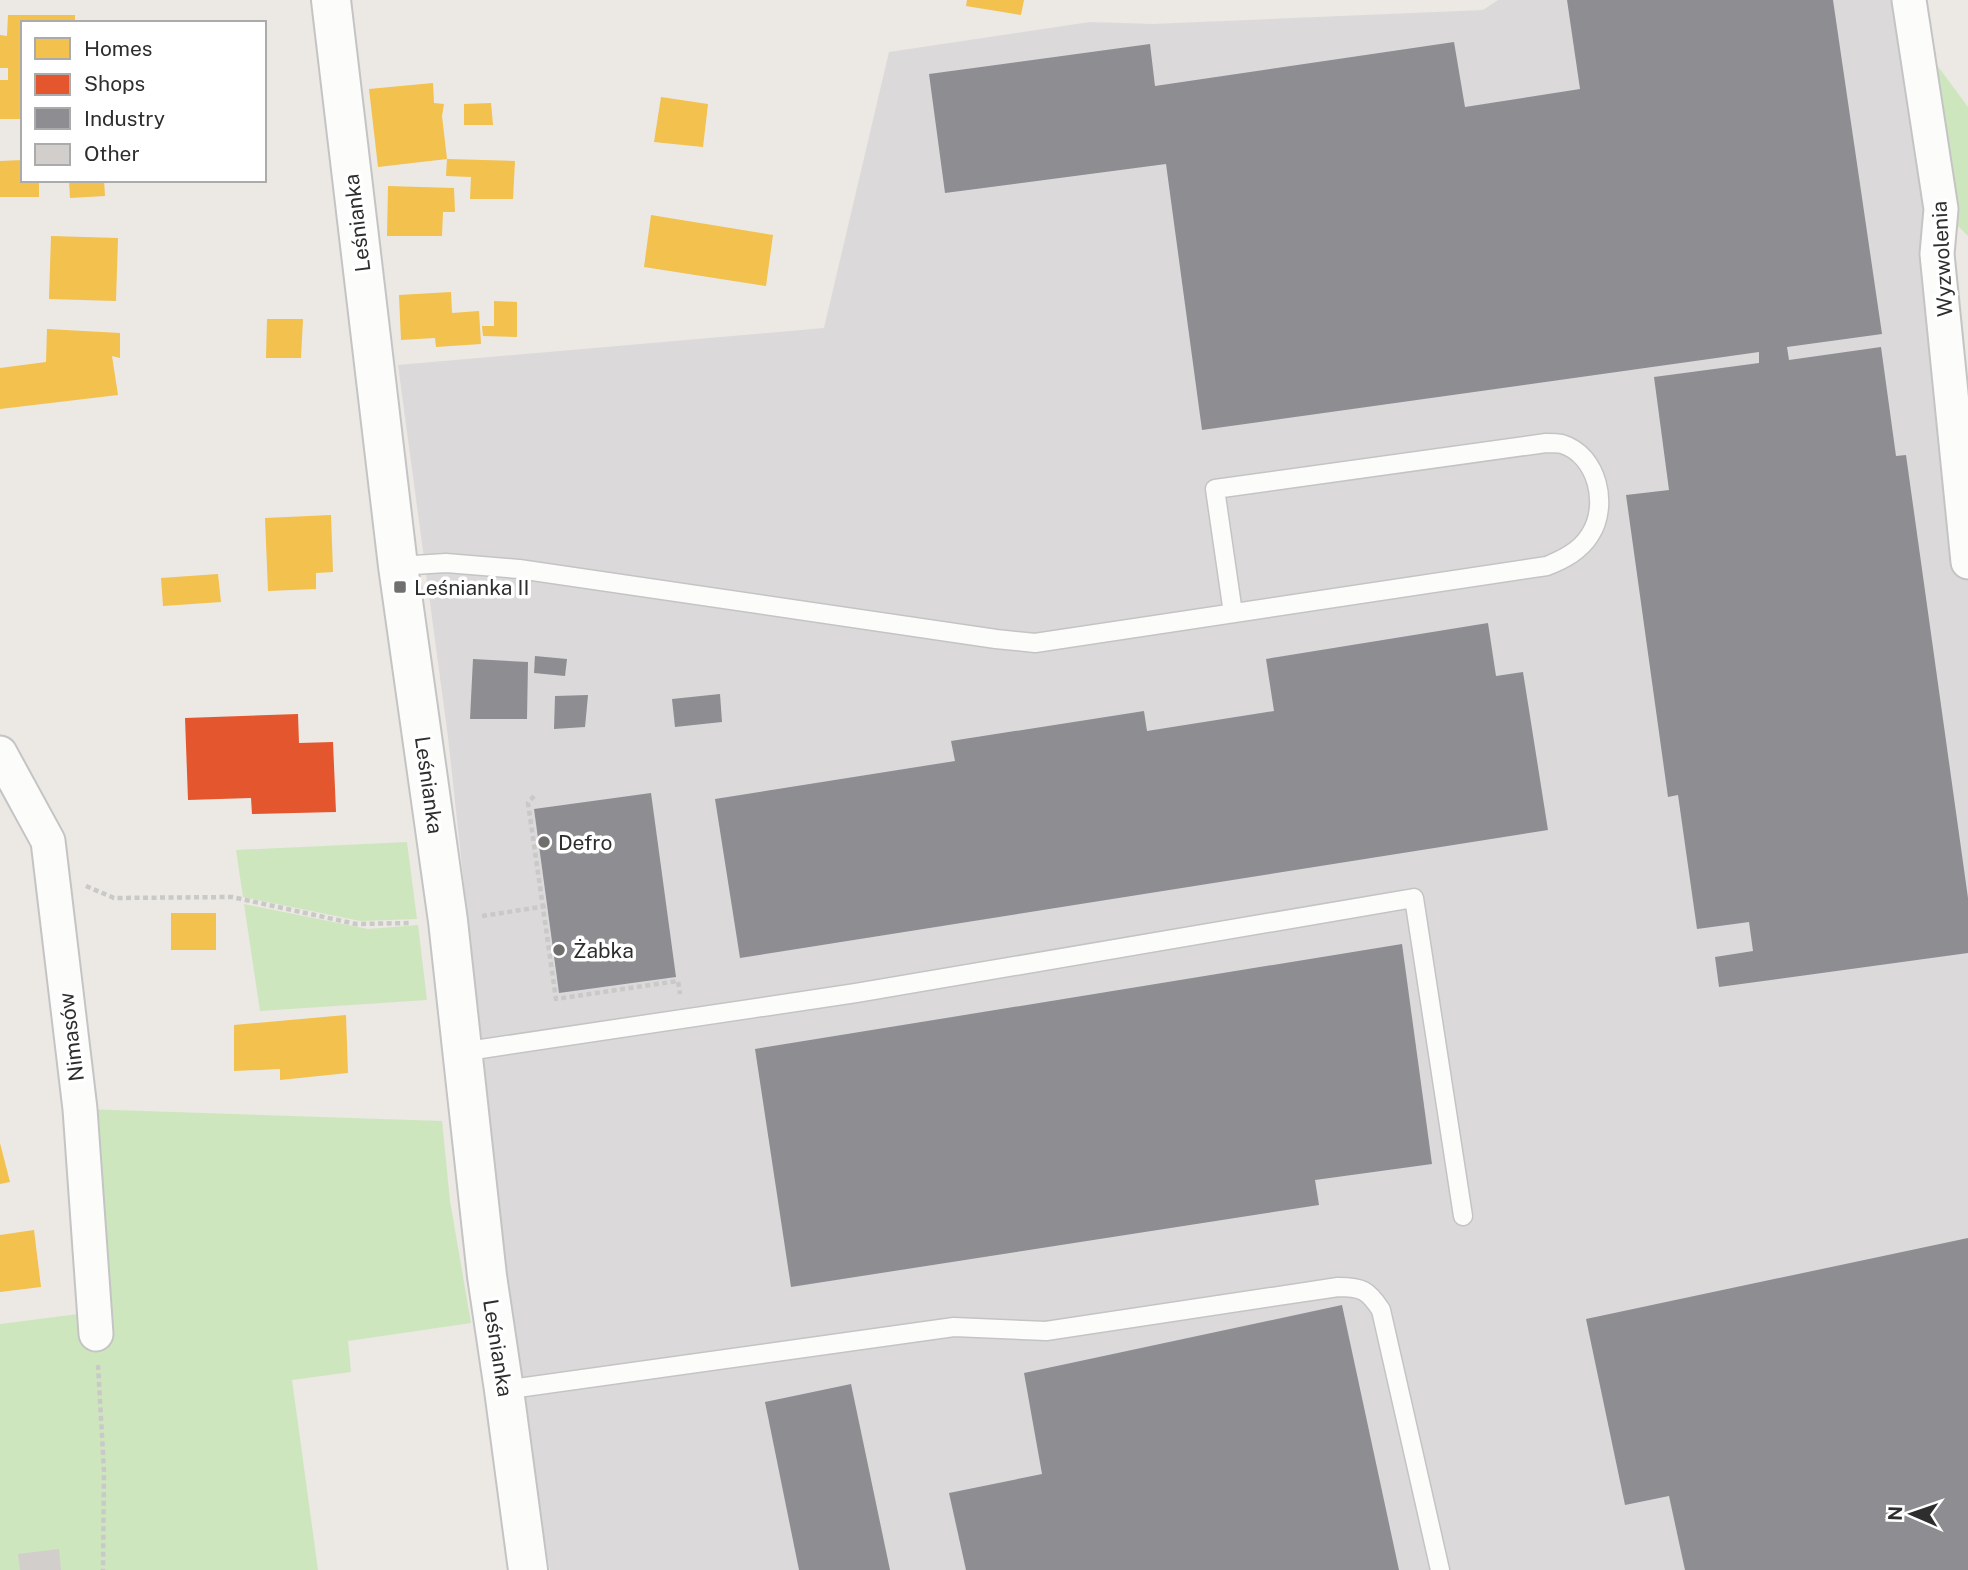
<svg xmlns="http://www.w3.org/2000/svg" width="1968" height="1570" font-family="'Public Sans',sans-serif">
  <style>
    .industrial { fill: #dcd9db }
    .green { fill: #cee6be }
    .homes { fill: #f2c14e }
    .shops { fill: #e4572e }
    .industry { fill: #8d8d92 }
    .building { fill: #d1cecb }
    .lines { fill: none; stroke-linecap: round; stroke-linejoin: round }
    .service-casing { stroke: #c5c4c5; stroke-width: 21 }
    .minor-casing { stroke: #c5c4c5; stroke-width: 37 }
    .tertiary-casing { stroke: #c5c4c5; stroke-width: 42 }
    .path { stroke: #c9c9c8; stroke-width: 4.5; stroke-dasharray: 5 3.5; stroke-linecap: butt }
    .service { stroke: #fcfcfb; stroke-width: 18 }
    .minor { stroke: #fcfcfb; stroke-width: 33 }
    .tertiary { stroke: #fcfcfb; stroke-width: 38 }
    .poi-dot { fill: #706f6e; stroke: #fff; stroke-width: 2.5 }
    .labels { text-anchor: middle; dominant-baseline: central; stroke-width: 7; stroke-linejoin: round; paint-order: stroke }
    .street-label { font-size: 21px; fill: #2e2e2e; stroke: #fff }
    .poi-label { font-size: 21px; fill: #2e2e2e; stroke: #fff; text-anchor: start }
  </style>
  <rect width="100%" height="100%" fill="#ece8e4"/>
  <!-- industrial -->
  <polygon class="industrial" points="1498,0 1909,0 1968,562 1968,1570 550,1570 524,1438 448,737 398,365 824,328 889,52 1090,22 1153,24 1483,10"/>
  <!-- green -->
  <g class="green">
    <polygon points="1914,34 1968,107 1968,236 1941,209"/>
    <polygon points="407,842 417,919 360,921 243,897 236,850"/>
    <polygon points="244,904 368,929 418,925 427,1000 260,1011"/>
    <polygon points="84,1109 442,1121 450,1201 471,1323 348,1341 351,1372 292,1380 318,1570 0,1570 0,1324 102,1311"/>
  </g>
  <!-- homes -->
  <g class="homes">
    <polygon points="967,0 1024,0 1021,15 966,6"/>
    <polygon points="8,15 75,15 75,23 23,23 23,119 0,119 0,80 8,80 8,68 0,68 0,35 7,36"/>
    <polygon points="433,83 434,103 444,104 442,116 447,159 378,167 369,89"/>
    <polygon points="661,97 708,104 703,147 654,142"/>
    <polygon points="491,103 493,125 464,125 464,104"/>
    <polygon points="447,159 515,161 513,199 470,199 471,177 446,176"/>
    <polygon points="23,160 23,180 39,180 39,197 0,197 0,161"/>
    <polygon points="69,180 104,180 105,196 70,198"/>
    <polygon points="388,186 454,188 455,212 443,212 442,236 387,236"/>
    <polygon points="651,215 773,235 766,286 644,267"/>
    <polygon points="51,236 118,238 116,301 49,299"/>
    <polygon points="451,292 452,313 479,311 481,344 436,347 435,338 401,340 399,295"/>
    <polygon points="494,301 517,302 517,337 483,336 482,326 494,326"/>
    <polygon points="267,319 303,319 301,358 266,358"/>
    <polygon points="47,329 120,333 120,358 112,356 118,395 0,409 0,368 46,362"/>
    <polygon points="331,515 333,572 316,573 316,589 268,591 265,518"/>
    <polygon points="218,574 221,602 163,606 161,578"/>
    <rect x="171" y="913" width="45" height="37"/>
    <polygon points="346,1015 348,1073 280,1080 280,1069 234,1071 234,1025"/>
    <polygon points="0,1143 10,1182 0,1184"/>
    <polygon points="34,1230 41,1287 0,1292 0,1235"/>
  </g>
  <!-- shops -->
  <polygon class="shops" points="298,714 299,743 333,742 336,812 252,814 251,798 188,800 185,718"/>
  <!-- industry -->
  <g class="industry">
    <polygon points="1567,0 1833,0 1882,334 1787,347 1789,360 1881,347 1896,456 1906,455 1968,898 1968,953 1719,987 1715,957 1753,951 1749,922 1697,929 1678,795 1668,797 1626,495 1669,490 1654,377 1759,363 1759,352 1202,430 1166,164 945,193 929,74 1150,44 1155,86 1454,42 1465,107 1580,89"/>
    <polygon points="1488,623 1496,676 1523,672 1548,830 740,958 715,799 955,761 951,741 1144,711 1147,731 1274,711 1266,659"/>
    <polygon points="535,656 567,659 565,676 534,673"/>
    <polygon points="473,659 528,662 527,719 470,719"/>
    <polygon points="720,694 722,722 675,727 672,699"/>
    <polygon points="588,695 585,727 554,729 555,696"/>
    <polygon points="651,793 676,977 559,993 534,809"/>
    <polygon points="1402,944 1432,1164 1315,1180 1319,1205 791,1287 755,1049"/>
    <polygon points="1968,1238 1968,1570 1685,1570 1669,1496 1625,1505 1586,1319"/>
    <polygon points="1342,1305 1399,1570 966,1570 949,1493 1042,1474 1024,1373"/>
    <polygon points="851,1384 890,1570 799,1570 765,1402"/>
  </g>
  <!-- building -->
  <polygon class="building" points="59,1549 61,1570 20,1570 18,1554"/>
  <g class="lines">
    <defs>
      <g id="service">
        <path d="M398,566L446,563L519,569L996,639L1035,643L1547,566C1564,559 1580,551 1590,535C1609,506 1598,455 1562,444C1557,443 1551,443 1546,443L1215,489L1233,613"/>
        <polyline points="461,1052 856,993 1414,898 1463,1216"/>
        <path d="M504,1390L954,1327L1046,1331L1338,1287C1362,1287 1368,1290 1381,1310L1440,1570"/>
      </g>
      <g id="minor">
        <polyline points="1909,0 1941,209 1937,254 1968,562"/>
        <polyline points="0,753 48,841 80,1109 96,1334"/>
      </g>
      <polyline id="tertiary" points="331,0 398,566 448,921 487,1276 504,1390 528,1570"/>
    </defs>
    <!-- service casing -->
    <use href="#service" class="service-casing"/>
    <!-- minor casing -->
    <use href="#minor" class="minor-casing"/>
    <!-- tertiary casing -->
    <use href="#tertiary" class="tertiary-casing"/>
    <!-- path -->
    <g class="path">
      <polyline points="534,796 528,803 556,999 678,981 680,994"/>
      <polyline points="86,886 114,898 232,897 356,924 412,923"/>
      <polyline points="482,916 547,906"/>
      <polyline points="98,1365 104,1471 103,1570"/>
    </g>
    <!-- service -->
    <use href="#service" class="service"/>
    <!-- minor -->
    <use href="#minor" class="minor"/>
    <!-- tertiary -->
    <use href="#tertiary" class="tertiary"/>
  </g>
  <!-- markers -->
  <g class="poi-dot">
    <rect x="393" y="580" width="14" height="14" rx="3.5"/>
    <circle cx="544" cy="842" r="7"/>
    <circle cx="559" cy="950" r="7"/>
  </g>
  <g class="labels">
    <!-- street labels -->
    <g class="street-label">
      <text transform="translate(357 223) rotate(-97)">Leśnianka</text>
      <text transform="translate(1942 259) rotate(-93)">Wyzwolenia</text>
      <text transform="translate(429 785) rotate(82)">Leśnianka</text>
      <text transform="translate(71 1037) rotate(-97)">Nimasów</text>
      <text transform="translate(498 1348) rotate(81)">Leśnianka</text>
    </g>
    <!-- poi labels -->
    <g class="poi-label">
      <text x="414" y="587">Leśnianka II</text>
      <text x="558" y="842">Defro</text>
      <text x="573" y="950">Żabka</text>
    </g>
  </g>
  <!-- legend -->
  <rect x="21" y="21" width="245" height="161" fill="#ffffff" stroke="#ababab" stroke-width="2"/>
  <rect x="35" y="38" width="35" height="21" fill="#f2c14e" stroke="#ababab" stroke-width="2"/>
  <text x="84" y="56" font-size="21" fill="#2e2e2e">Homes</text>
  <rect x="35" y="74" width="35" height="21" fill="#e4572e" stroke="#ababab" stroke-width="2"/>
  <text x="84" y="91" font-size="21" fill="#2e2e2e">Shops</text>
  <rect x="35" y="108" width="35" height="21" fill="#8d8d92" stroke="#ababab" stroke-width="2"/>
  <text x="84" y="126" font-size="21" fill="#2e2e2e">Industry</text>
  <rect x="35" y="144" width="35" height="21" fill="#d1cecb" stroke="#ababab" stroke-width="2"/>
  <text x="84" y="161" font-size="21" fill="#2e2e2e">Other</text>
  <!-- north arrow -->
  <g transform="translate(1912 1514) rotate(272)" stroke="#ffffff" stroke-width="5" paint-order="stroke">
  <path d="M0-5L12 26L0 18L-12 26Z" fill="#2e2e2e"/>
  <text y="-10" font-size="19" font-weight="bold" text-anchor="middle" fill="#2e2e2e">N</text>
  </g>
</svg>
